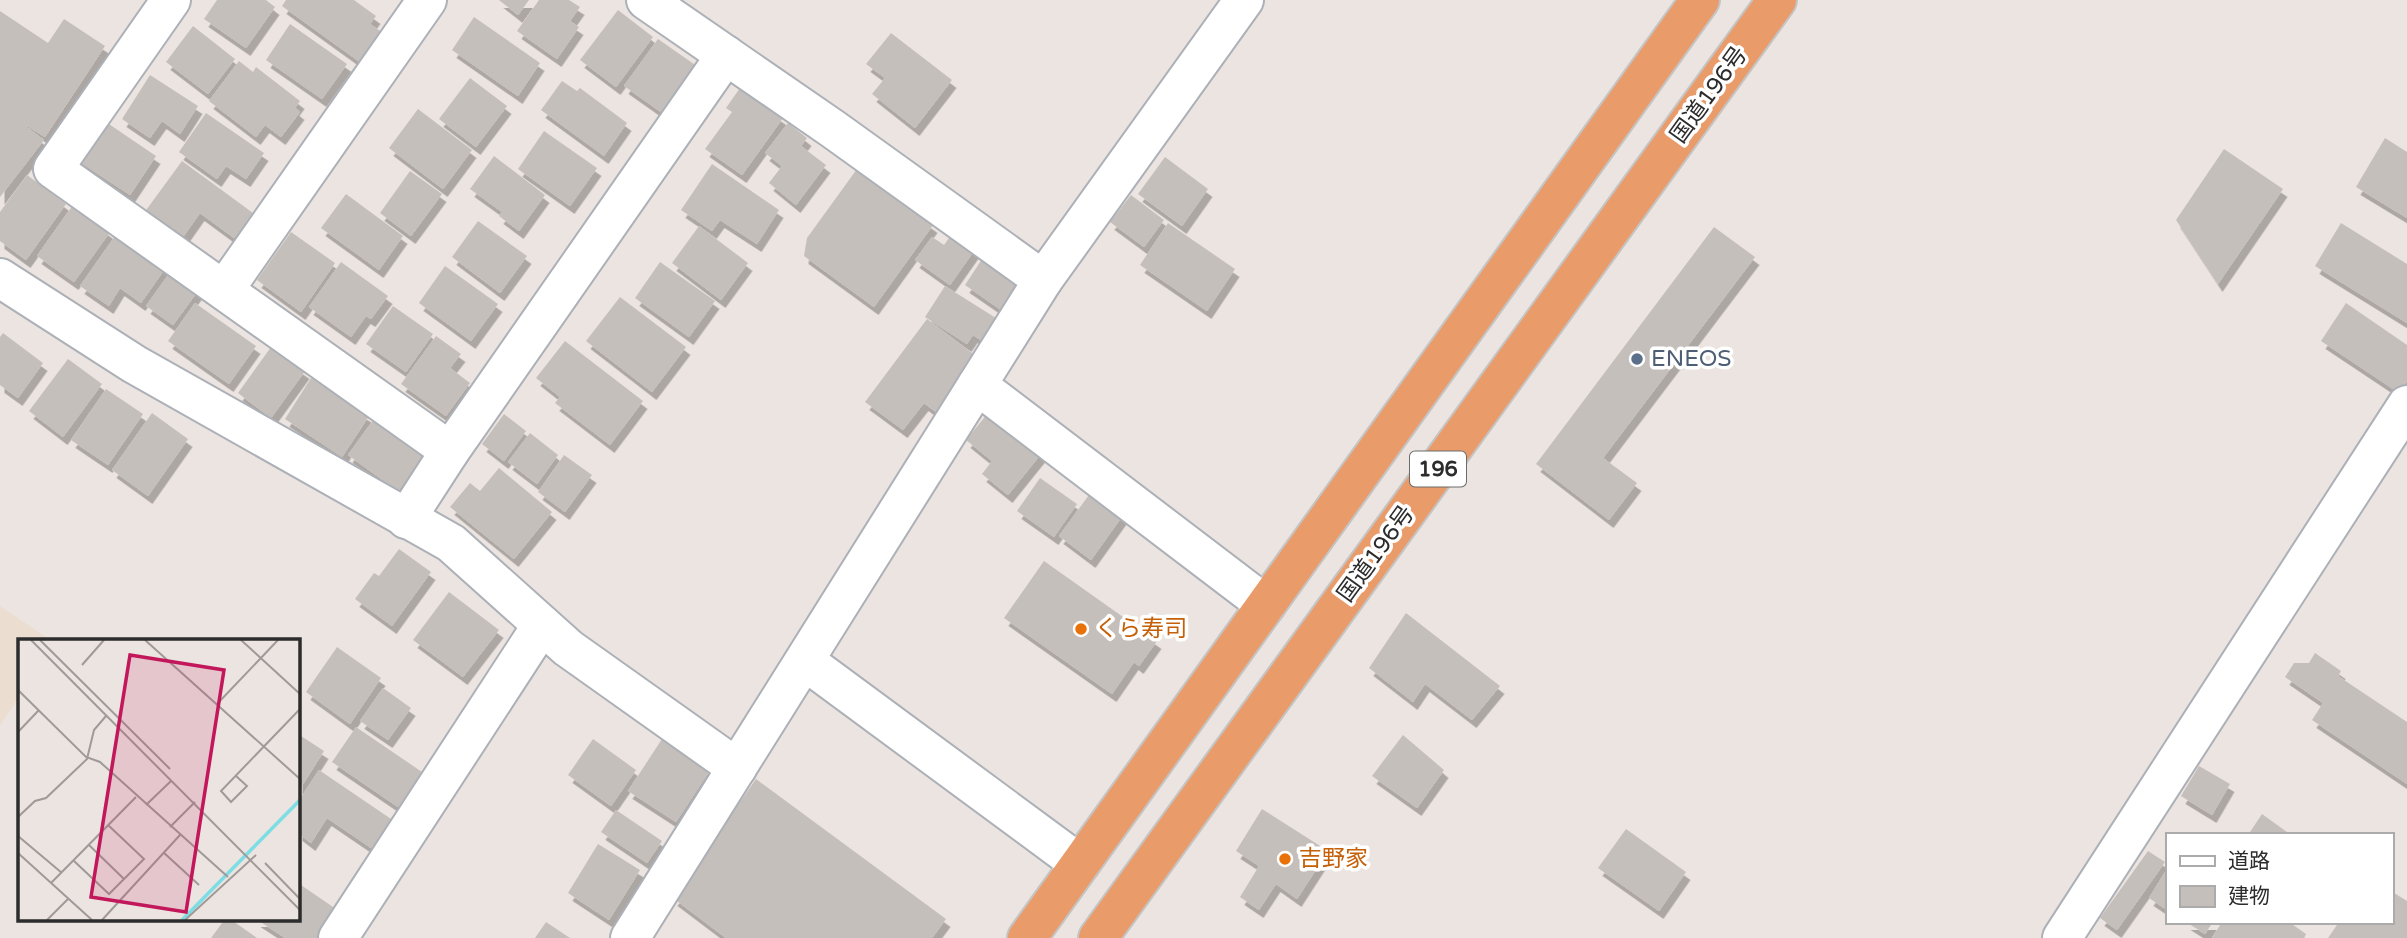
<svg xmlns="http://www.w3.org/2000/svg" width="2407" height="938" font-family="'Varela Round','Noto Sans JP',sans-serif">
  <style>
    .education { fill: #ecddd1 }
    .building { fill: #c5bfbb; filter: url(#shadow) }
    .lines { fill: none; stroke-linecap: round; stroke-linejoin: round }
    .minor-casing { stroke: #acb0b7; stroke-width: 42 }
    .trunk-casing { stroke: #c4c4c4; stroke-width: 42 }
    .minor { stroke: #fff; stroke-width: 38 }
    .trunk { stroke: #ea9b6a; stroke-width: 38 }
    .service-dot { fill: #5c6f8a; stroke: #fff; stroke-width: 2.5 }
    .food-dot { fill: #e8710a; stroke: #fff; stroke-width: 2.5 }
    .labels { text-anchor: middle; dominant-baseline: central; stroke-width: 7; stroke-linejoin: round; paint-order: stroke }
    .shield { fill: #fff; stroke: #6b6b6b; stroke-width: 2 }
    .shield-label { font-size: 21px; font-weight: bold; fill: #2c2c2c }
    .street-label { font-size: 23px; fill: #2c2c2c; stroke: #fff }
    .service-label { font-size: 23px; fill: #4e5e75; stroke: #fff; text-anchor: start }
    .food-label { font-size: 23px; fill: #c56008; stroke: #fff; text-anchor: start }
    .inset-river { fill: none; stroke: #7ddde4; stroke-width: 3.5 }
    .inset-road { fill: none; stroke: #9f9a98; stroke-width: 2 }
    .view { fill: #c2185b; fill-opacity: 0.15; stroke: #c2185b; stroke-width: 3.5 }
    .inset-edge { fill: none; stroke: #2c2c2c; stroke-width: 3.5 }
  </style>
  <defs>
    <filter id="shadow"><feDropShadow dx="4.5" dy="8" stdDeviation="0" flood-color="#0004"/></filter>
  </defs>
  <rect width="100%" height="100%" fill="#ece4e0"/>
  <!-- education -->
  <polygon class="education" points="0,606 50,640 19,640 19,697 0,725"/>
  <!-- building -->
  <g class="building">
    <polygon points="217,0 266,0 275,7 246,48 204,19"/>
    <polygon points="286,0 354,0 376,16 370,24 386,35 364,65 282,6"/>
    <polygon points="499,0 529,0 518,15"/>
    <polygon points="539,0 569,0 580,7 570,21 579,27 557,59 517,31"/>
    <polygon points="618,10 653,37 616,87 580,60"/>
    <polygon points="0,11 48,43 64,19 105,46 45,137 19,121 44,140 0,197"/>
    <polygon points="474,17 540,63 518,96 452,50"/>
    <polygon points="290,24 347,64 322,99 266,60"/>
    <polygon points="193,26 235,59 208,94 166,62"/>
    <polygon points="891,33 952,80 915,128 872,94 885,78 866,64"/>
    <polygon points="658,39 701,69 668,117 624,86"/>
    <polygon points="239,61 253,72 256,67 300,101 295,108 300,112 281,137 265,125 256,137 209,101"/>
    <polygon points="150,75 198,106 180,134 162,121 150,138 122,119"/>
    <polygon points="470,78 507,106 476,147 439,119"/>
    <polygon points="562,81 577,91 580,88 627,123 604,156 541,110"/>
    <polygon points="740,88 783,118 742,175 705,149 732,112 726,108"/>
    <polygon points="418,109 472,150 443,189 389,148"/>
    <polygon points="206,113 264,153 246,179 226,166 217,179 179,152"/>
    <polygon points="100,118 156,156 130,195 74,158"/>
    <polygon points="788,123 807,138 801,146 826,165 796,205 769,183 782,166 765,153"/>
    <polygon points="544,131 597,168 570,206 518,169"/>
    <polygon points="2385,138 2407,152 2407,218 2356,187"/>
    <polygon points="2224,149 2283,189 2218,284 2176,220"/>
    <polygon points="494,156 545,195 519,231 499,216 502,212 470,189"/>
    <polygon points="1165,157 1208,189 1182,226 1138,194"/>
    <polygon points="182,161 253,213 234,238 200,213 181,240 144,213"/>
    <polygon points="712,164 779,210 757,244 720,220 712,231 681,210"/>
    <polygon points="857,169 933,225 874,307 804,256 807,238"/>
    <polygon points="410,171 442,194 411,236 380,213"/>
    <polygon points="27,175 66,204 26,260 0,241 0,212"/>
    <polygon points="346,194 403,236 379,270 321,228"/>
    <polygon points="1131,195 1164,220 1144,247 1110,222"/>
    <polygon points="73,205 110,232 74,282 37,256"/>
    <polygon points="478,221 527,256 500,293 452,257"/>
    <polygon points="1168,223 1235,269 1207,311 1140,265"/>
    <polygon points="2341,223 2407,264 2407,323 2315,266"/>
    <polygon points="699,226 748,263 721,300 672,263"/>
    <polygon points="1714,227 1755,257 1603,458 1637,483 1609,520 1536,464"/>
    <polygon points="120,229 169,263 141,303 120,288 109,306 80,286"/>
    <polygon points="954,231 976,248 950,285 915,260 932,237 944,245"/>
    <polygon points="291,232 335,263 301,312 257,280"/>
    <polygon points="986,253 1029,282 1007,314 965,285"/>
    <polygon points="341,262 388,296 371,319 366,316 351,337 309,307"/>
    <polygon points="660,262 715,301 689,337 635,298"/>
    <polygon points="176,264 203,284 173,325 146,306"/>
    <polygon points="445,266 498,304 471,341 419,303"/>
    <polygon points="945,286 999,320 985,343 973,335 967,344 925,317"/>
    <polygon points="620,297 686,347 652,392 586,341"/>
    <polygon points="195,303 256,346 229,384 168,341"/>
    <polygon points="2346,303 2407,345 2407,381 2399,393 2321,341"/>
    <polygon points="393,306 433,334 406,372 366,344"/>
    <polygon points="927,319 976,356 936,412 924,403 903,430 865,402"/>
    <polygon points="3,333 43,363 18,398 0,385 0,337"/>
    <polygon points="436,336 461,354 450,368 470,383 446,416 401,384"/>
    <polygon points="565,341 643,401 610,445 555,403 560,397 536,378"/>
    <polygon points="271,347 305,371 271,418 238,393"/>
    <polygon points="68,359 102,384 63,437 29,411"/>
    <polygon points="311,378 369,416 342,457 285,419"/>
    <polygon points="106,389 143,414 108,465 71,440"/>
    <polygon points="993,407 1045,449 1008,495 982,474 992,461 966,440"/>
    <polygon points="152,413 188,439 148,496 112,470"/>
    <polygon points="504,414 526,431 504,461 482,444"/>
    <polygon points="374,419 424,455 398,491 348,455"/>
    <polygon points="530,433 558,455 537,484 508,462"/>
    <polygon points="564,455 592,475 565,512 538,492"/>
    <polygon points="499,468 552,512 514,559 450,507 470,483 480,491"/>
    <polygon points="1040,478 1077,504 1054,537 1017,511"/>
    <polygon points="1094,488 1126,511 1091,560 1059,536"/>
    <polygon points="399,549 431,572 392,626 355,599 374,573 379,576"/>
    <polygon points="1044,561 1157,641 1139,666 1134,662 1112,694 1004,618"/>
    <polygon points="449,592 499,630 463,677 413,640"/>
    <polygon points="1406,613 1500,686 1472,720 1425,684 1413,702 1369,668"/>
    <polygon points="337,647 381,678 350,724 306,692"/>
    <polygon points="2315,653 2341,671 2338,676 2407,722 2407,784 2312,720 2323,703 2285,677 2294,663 2309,663"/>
    <polygon points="383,688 411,708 388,740 360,721"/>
    <polygon points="356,727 422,772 398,807 332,762"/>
    <polygon points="298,734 324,751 298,792"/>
    <polygon points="1403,735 1444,770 1417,808 1372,776"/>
    <polygon points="593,739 636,770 611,806 568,775"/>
    <polygon points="662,739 710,770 676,822 628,791"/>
    <polygon points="2199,766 2230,784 2212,815 2181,796"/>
    <polygon points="319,770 397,823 377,852 327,818 311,843 298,833 298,802"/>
    <polygon points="756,779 946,919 932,938 726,938 673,898"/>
    <polygon points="1262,809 1328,851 1297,899 1276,884 1259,910 1240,897 1259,866 1236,851"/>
    <polygon points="616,810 662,841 647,863 601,832"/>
    <polygon points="2262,814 2291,835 2248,835"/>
    <polygon points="1626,829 1686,872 1659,911 1598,868"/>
    <polygon points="598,844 640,870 609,920 568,893"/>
    <polygon points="2148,851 2165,862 2117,930 2100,918"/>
    <polygon points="2167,869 2167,910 2149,898"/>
    <polygon points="298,883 336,909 316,938 285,938 256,919 298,919"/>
    <polygon points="2391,891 2407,901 2407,938 2328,938 2339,922 2391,922"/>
    <polygon points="225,919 230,919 257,938 211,938"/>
    <polygon points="546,922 570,938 535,938"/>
    <polygon points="2186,922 2213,922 2205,934"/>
    <polygon points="2222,922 2289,922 2306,934 2304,938 2212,938"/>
  </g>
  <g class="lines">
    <defs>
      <g id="minor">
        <polyline points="171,0 53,169 450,451 726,55"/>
        <polyline points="646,0 833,129 1043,280"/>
        <polyline points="0,278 134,364 451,543 568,648 737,768"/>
        <polyline points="224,290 427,0"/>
        <polyline points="977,385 1266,605"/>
        <polyline points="406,519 450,451"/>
        <polyline points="805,661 1080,864"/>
        <polyline points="338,938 542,625"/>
        <polyline points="630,938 1043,280 1244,0"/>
        <polyline points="2062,938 2407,405"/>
      </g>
      <g id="trunk">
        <polyline points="1027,938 1700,0"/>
        <polyline points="1098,938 1777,0"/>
      </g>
    </defs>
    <!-- minor casing -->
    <use href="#minor" class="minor-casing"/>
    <!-- trunk casing -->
    <use href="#trunk" class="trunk-casing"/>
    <!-- minor -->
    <use href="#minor" class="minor"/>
    <!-- trunk -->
    <use href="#trunk" class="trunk"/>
  </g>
  <!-- markers -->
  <circle class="service-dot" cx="1637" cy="359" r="7"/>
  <g class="food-dot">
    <circle cx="1081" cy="629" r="7"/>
    <circle cx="1285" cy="859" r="7"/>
  </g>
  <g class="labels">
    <!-- shield labels -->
    <rect class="shield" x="1410" y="451.5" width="56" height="35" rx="5"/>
    <g class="shield-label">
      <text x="1438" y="469">196</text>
    </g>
    <!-- street labels -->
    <g class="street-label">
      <text transform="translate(1709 95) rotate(-54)">国道196号</text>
      <text transform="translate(1376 554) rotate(-54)">国道196号</text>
    </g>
    <!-- service labels -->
    <g class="service-label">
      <text x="1651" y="359">ENEOS</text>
    </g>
    <!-- food labels -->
    <g class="food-label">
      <text x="1095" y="629">くら寿司</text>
      <text x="1299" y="859">吉野家</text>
    </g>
  </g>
  <!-- overview -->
  <g transform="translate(18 639)">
    <rect width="282" height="282" fill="#ece4e0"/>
    <path class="inset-river" d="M164,281L282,161"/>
    <path class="inset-road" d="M13,1L282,271M22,1L152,130M127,1L282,140M223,1L282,55M64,26L86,1M0,51L68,118L82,123L210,238M199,65L260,1M0,93L20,72M218,137L229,147L213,163L203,152L282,70M128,166L153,142M0,178L17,162L28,159L69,120L76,91L88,77M152,188L177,163M0,197L44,234M71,206L106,240M145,213L181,246M0,214L74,281M56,222L91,255L126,220L90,186M247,224L282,260M33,244L118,158M29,281L50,260M84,281L162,196M167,281L238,216"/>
    <path class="view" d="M112,16L206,31L168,273L73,258Z"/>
    <rect width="282" height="282" class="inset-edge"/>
  </g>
  <!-- legend -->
  <rect x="2166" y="833" width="228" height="91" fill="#ffffff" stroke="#ababab" stroke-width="2"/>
  <rect x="2180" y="856" width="35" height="10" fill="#ffffff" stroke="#ababab" stroke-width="2"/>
  <text x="2228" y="868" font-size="21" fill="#2c2c2c">道路</text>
  <rect x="2180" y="886" width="35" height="21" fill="#c5bfbb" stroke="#ababab" stroke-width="2"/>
  <text x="2228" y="903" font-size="21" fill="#2c2c2c">建物</text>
</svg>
